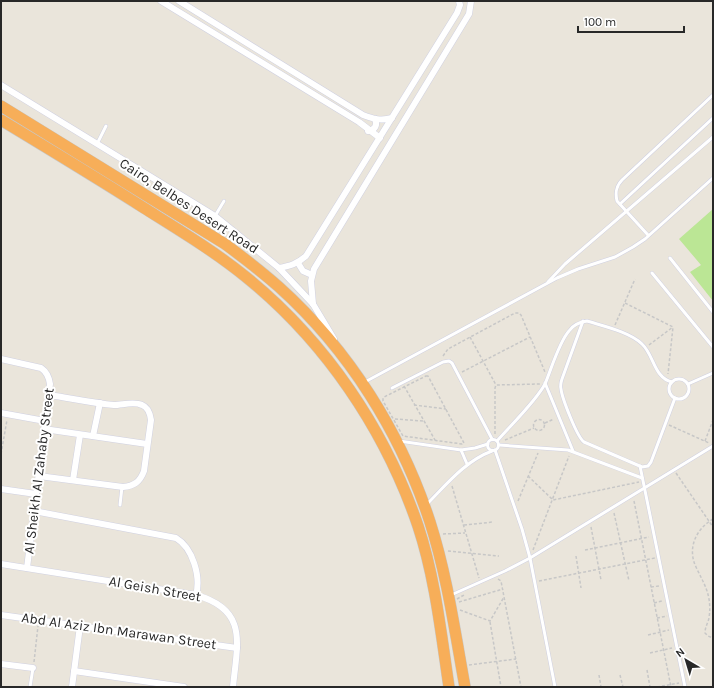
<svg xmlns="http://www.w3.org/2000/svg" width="714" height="688" font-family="Karla,sans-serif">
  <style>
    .pitch { fill: #bbe695 }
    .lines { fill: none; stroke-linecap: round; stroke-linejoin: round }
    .lane-casing { stroke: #d0d1e1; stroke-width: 4 }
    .street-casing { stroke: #d0d1e1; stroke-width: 7 }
    .highway-casing { stroke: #c7c7c7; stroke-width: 12 }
    .path { stroke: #c7c7c7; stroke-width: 1.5; stroke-dasharray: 3 2; stroke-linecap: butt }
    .lane { stroke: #fff; stroke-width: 3 }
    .street { stroke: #fff; stroke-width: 6 }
    .highway { stroke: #f7ae59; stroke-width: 11 }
    .labels { text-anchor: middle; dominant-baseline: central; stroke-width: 4; stroke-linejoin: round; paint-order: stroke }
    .street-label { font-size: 14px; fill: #282828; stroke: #fff }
  </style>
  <rect width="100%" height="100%" fill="#eae5db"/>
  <!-- pitch -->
  <polygon class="pitch" points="713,209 713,301 690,272 701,265 679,239"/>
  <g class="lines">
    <defs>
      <g id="lane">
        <polyline points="97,144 106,126"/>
        <polyline points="620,204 713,118"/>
        <polyline points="215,216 224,201"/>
        <path d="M648,235L617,201C615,192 616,186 622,180L713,95"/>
        <polyline points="670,258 713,312"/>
        <polyline points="652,273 713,347"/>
        <polyline points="548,282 565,264 713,137"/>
        <path d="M583,321L562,379C561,382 560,385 561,389C562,398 577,437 584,442L642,467L648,466L651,462L675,398"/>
        <circle cx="679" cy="389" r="10"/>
        <polyline points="363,383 557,278 578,269 615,257 633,247 645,239 713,178"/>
        <polyline points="545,383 573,451"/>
        <polyline points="688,384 713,373"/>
        <polyline points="392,388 443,362 449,361 452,363 492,439"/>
        <circle cx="493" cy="445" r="5.5"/>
        <polyline points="399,441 461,450 475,448 488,444"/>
        <path d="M497,441C511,425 536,401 545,384C551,370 559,342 569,331C573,325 580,322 587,321C603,326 630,332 642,344C654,355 654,378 672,382"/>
        <polyline points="499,445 568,450 642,478"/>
        <polyline points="461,450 467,464"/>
        <polyline points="495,450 522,529 530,558 555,687"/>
        <polyline points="640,466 685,687"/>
        <polyline points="120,505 122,487"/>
        <path d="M426,505C446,485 465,461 492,451"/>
        <polyline points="451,595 505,571 530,558 713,446"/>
        <polyline points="30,687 33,668"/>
      </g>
      <g id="street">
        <polyline points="161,1 359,122 380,138"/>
        <path d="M179,1L363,115C373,119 381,121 392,118"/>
        <polyline points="1,85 215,216 279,268 313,304 334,339"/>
        <path d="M368,131C375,130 378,125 375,119"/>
        <polyline points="298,263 303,271 312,275"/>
        <path d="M279,268C290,266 297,264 306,256L457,13L460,5L459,1"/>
        <polyline points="313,304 311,281 314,269 469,14 471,1"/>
        <path d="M1,359L41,368C47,372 49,377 50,384L27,568"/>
        <polyline points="1,413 45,421"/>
        <polyline points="44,429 147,444"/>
        <polyline points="93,436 100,403"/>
        <path d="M39,476L123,487C134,486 140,482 144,471L151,420C150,413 148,407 142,405C134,401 122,405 114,405C92,403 70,398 49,395"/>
        <polyline points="73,480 80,435"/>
        <polyline points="1,489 36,494"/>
        <path d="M34,511L176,538C193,548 201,577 196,595"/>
        <path d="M1,564L196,595C249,610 237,644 233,687"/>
        <polyline points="1,615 237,648"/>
        <polyline points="1,664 33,668"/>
        <polyline points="74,671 184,687"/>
        <polyline points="72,687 80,626"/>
      </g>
      <g id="highway">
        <path d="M1,106L225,244C244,258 262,272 279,287C349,350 401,433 430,522C447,575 455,632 465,687"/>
        <path d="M1,120C49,149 97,178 144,208C179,230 214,251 246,277C325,341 385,429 418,526C435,577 441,633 449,687"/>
      </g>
    </defs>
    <!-- lane casing -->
    <use href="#lane" class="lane-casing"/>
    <!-- street casing -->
    <use href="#street" class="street-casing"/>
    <!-- highway casing -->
    <use href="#highway" class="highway-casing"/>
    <!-- path -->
    <g class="path">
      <polyline points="625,303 673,327 668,374"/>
      <polyline points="615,325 635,279"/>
      <polyline points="470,337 496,385"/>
      <polyline points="649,345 673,327"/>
      <polyline points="443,356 448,349 515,313 519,313 521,315 545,372"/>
      <polyline points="462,372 530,337"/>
      <polygon points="426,376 428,376 464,443 462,444 403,436 383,401 383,398 386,396"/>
      <polyline points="404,386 435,440"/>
      <polyline points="414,405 446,409"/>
      <polyline points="395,419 423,421"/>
      <circle cx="539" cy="425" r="5.5"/>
      <polyline points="545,423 554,419"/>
      <polyline points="669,425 709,443"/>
      <polyline points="495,434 495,388 496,385 540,384"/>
      <polyline points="505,440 534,428"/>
      <polyline points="705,441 713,420"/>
      <polyline points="1,454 7,420"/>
      <polyline points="676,473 713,527"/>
      <polyline points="528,476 553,500 639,482"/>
      <polyline points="452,486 479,578"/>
      <polyline points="518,501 538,453"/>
      <polyline points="634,501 671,687"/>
      <polyline points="614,513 629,581"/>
      <path d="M713,519C696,529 687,548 696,567C701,578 707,587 709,599C710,605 710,611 709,618C708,623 705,627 705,633L708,636L713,638"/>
      <polyline points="464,525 493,522"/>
      <polyline points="591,527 601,580"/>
      <polyline points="443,534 465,533"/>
      <polyline points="533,550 569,456"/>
      <polyline points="585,550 649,537"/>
      <polyline points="448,551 499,556"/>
      <polyline points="576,556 581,588"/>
      <polyline points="498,579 501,581 521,687"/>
      <polyline points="539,581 655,558"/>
      <polyline points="651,587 659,586"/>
      <polyline points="457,599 464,595"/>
      <polyline points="459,602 503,589"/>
      <polyline points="654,603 662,601"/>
      <polyline points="460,610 490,621 504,597"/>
      <polyline points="657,618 667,616"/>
      <polyline points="490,622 501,687"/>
      <polyline points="648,635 669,630"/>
      <polyline points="650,653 672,648"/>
      <polyline points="34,662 38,626"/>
      <polyline points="469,665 516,659"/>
      <polyline points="647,670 650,687"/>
      <polyline points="599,675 601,687"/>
      <polyline points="620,675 623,687"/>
      <polyline points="657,687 679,683"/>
    </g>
    <!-- lane -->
    <use href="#lane" class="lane"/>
    <!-- street -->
    <use href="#street" class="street"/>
    <!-- highway -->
    <use href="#highway" class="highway"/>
  </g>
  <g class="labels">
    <!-- street labels -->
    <g class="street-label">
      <text transform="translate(189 206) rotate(33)">Cairo, Belbes Desert Road</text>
      <text transform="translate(39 471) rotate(-83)">Al Sheikh Al Zahaby Street</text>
      <text transform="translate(155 589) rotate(10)">Al Geish Street</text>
      <text transform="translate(119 631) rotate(8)">Abd Al Aziz Ibn Marawan Street</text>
    </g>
  </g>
  <!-- border -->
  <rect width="714" height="688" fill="none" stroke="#282828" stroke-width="4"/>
  <!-- north arrow -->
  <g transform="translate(686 660) rotate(322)" stroke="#ffffff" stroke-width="3" paint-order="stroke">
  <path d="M0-3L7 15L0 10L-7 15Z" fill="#282828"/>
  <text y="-6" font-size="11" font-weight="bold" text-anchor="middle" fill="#282828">N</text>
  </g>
  <!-- scale -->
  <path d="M578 26v6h106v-6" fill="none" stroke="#282828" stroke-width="2"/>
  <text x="584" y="26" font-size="12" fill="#282828" stroke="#ffffff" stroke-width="3" paint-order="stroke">100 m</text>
</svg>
